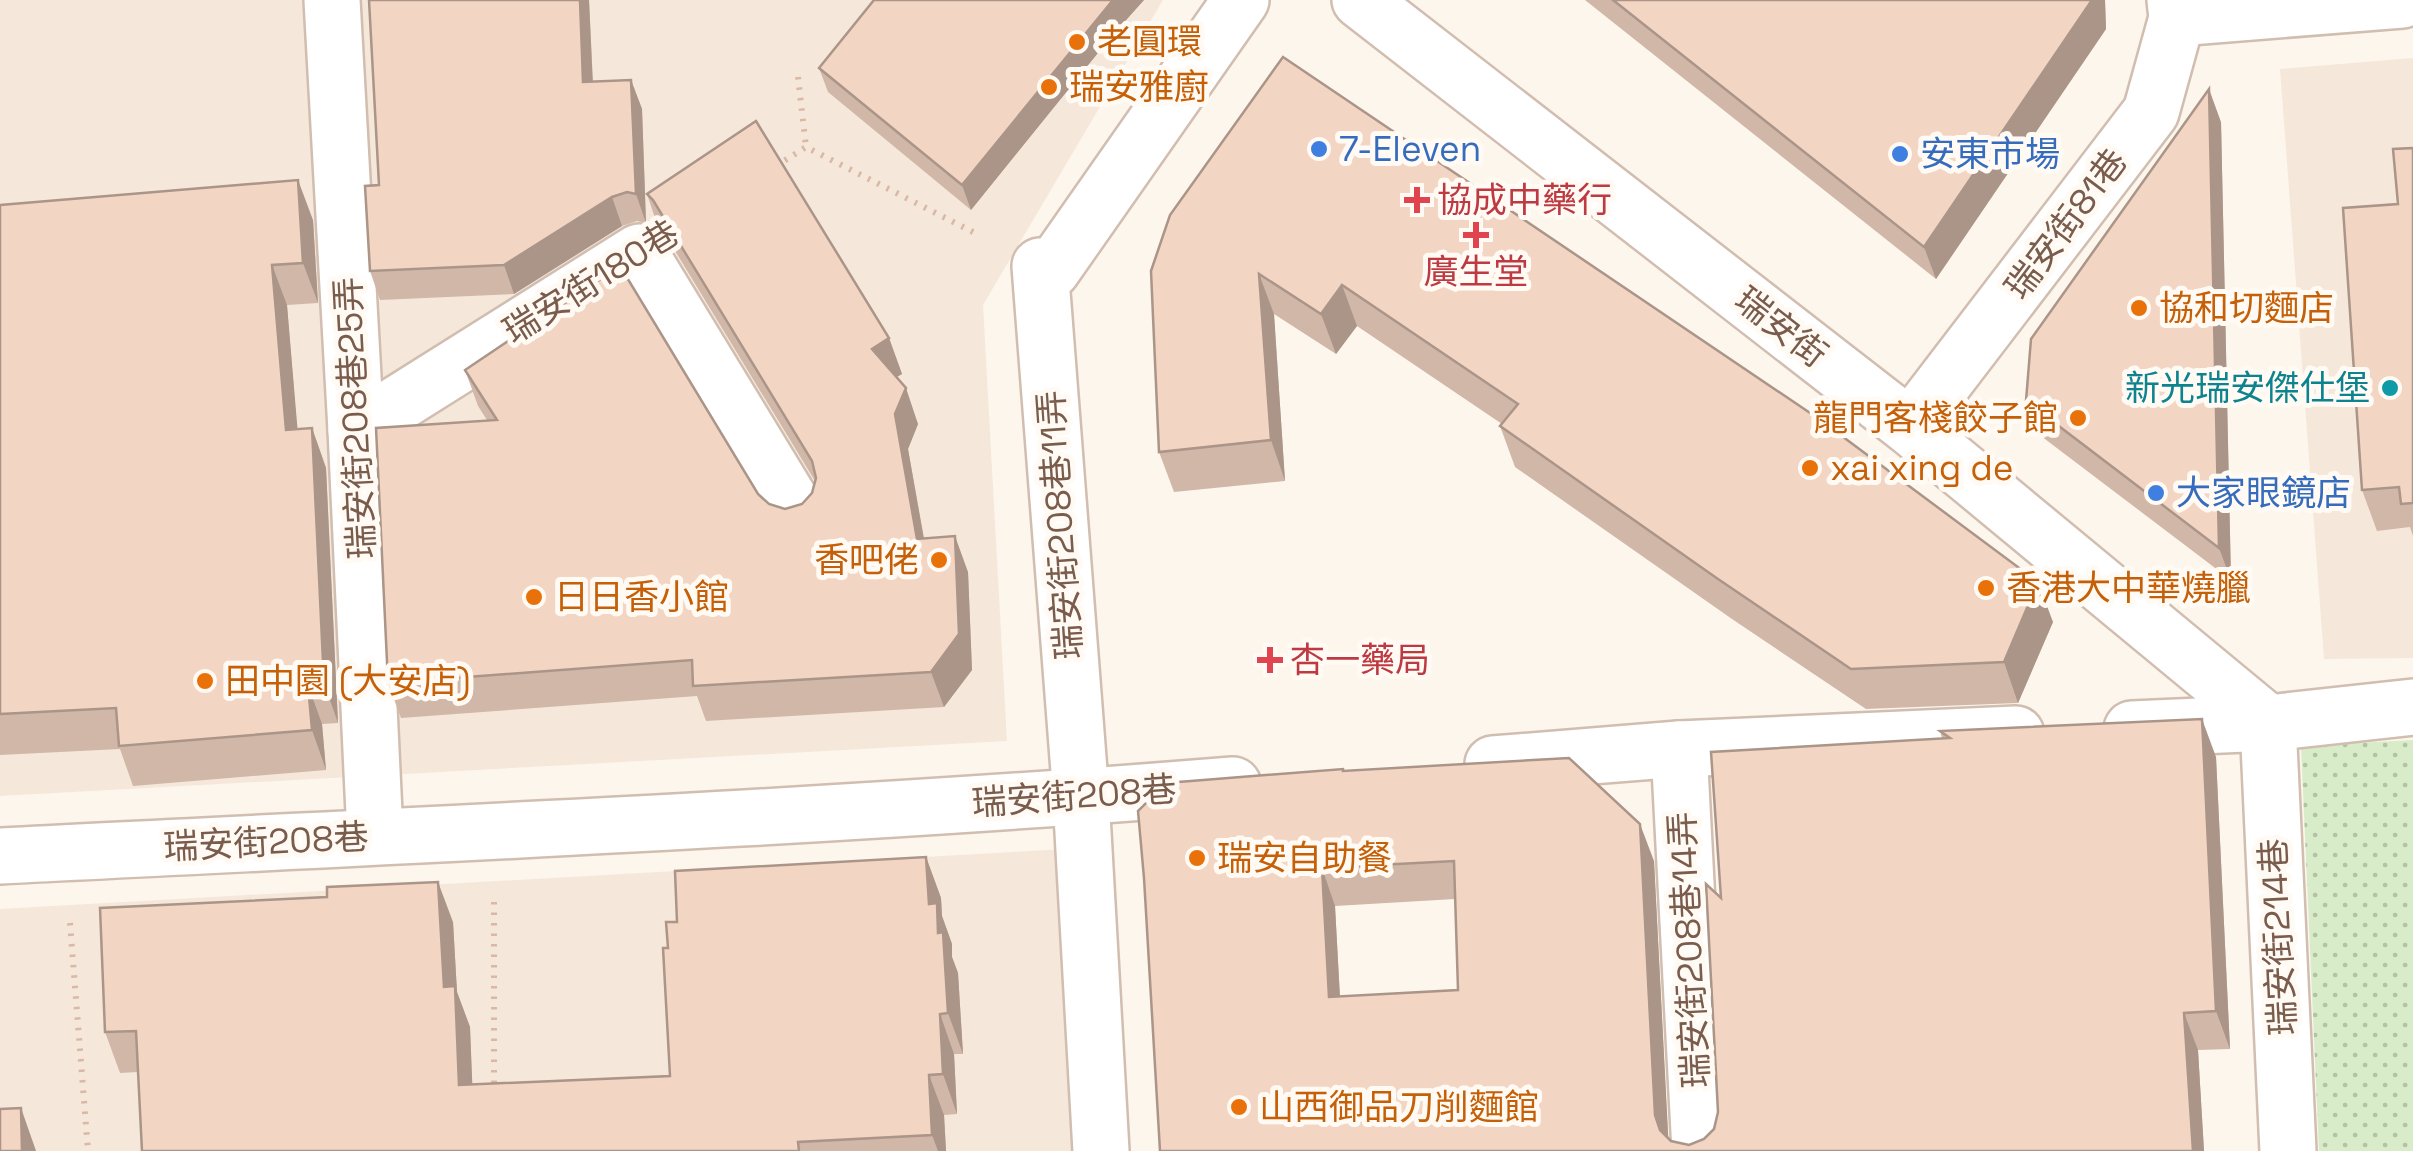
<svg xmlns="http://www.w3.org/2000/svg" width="2413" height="1151" font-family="'Space Grotesk','Noto Sans TC',sans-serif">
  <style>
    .residential { fill: #f5e8da }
    .park { fill: url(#park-dots) }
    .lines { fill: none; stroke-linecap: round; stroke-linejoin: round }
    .minor-casing { stroke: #d1beb0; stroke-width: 60 }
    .path { stroke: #d9b8a5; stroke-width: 6; stroke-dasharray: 2.5 8; stroke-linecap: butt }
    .minor { stroke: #fff; stroke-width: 55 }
    .wall { fill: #d1b7a8; fill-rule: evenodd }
    .shaded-wall { fill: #aa9588 }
    .building { fill: #f3d5c3; stroke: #aa9588; stroke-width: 2.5; fill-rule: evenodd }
    .food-dot { fill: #e8710a; stroke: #fffaf3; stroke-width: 4 }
    .shop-dot { fill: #3f7fe0; stroke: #fffaf3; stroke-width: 4 }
    .health-dot { fill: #e0444e; stroke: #fffaf3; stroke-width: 4 }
    .culture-dot { fill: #0f9aa8; stroke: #fffaf3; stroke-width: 4 }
    .labels { text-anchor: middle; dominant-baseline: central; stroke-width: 10; stroke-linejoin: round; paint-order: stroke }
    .food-label { font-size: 35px; fill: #c56008; stroke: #fffaf3; text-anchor: start }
    .shop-label { font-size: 35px; fill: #366cbe; stroke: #fffaf3; text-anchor: start }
    .health-label { font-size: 35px; fill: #be3a42; stroke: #fffaf3; text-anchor: start }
    .street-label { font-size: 35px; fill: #7a5c4d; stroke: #fffaf3 }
    .culture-label { font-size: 35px; fill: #0d838f; stroke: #fffaf3; text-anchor: end }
  </style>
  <defs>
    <pattern id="park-dots" width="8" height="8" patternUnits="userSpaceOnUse" patternTransform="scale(2.5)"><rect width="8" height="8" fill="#d8ecc9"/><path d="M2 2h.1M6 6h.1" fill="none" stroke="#b4c2a5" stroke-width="1.8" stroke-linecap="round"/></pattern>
  </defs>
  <rect width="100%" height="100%" fill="#fdf6ec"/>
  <!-- residential -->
  <g class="residential">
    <polygon points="0,0 1163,0 983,305 1007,741 0,796"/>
    <polygon points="2413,58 2413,658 2324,659 2280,69"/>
    <polygon points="1066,849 1082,1151 0,1151 0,909"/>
  </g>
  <!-- park -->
  <polygon class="park" points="2413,740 2413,1151 2319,1151 2301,746"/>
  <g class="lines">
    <defs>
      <g id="minor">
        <polyline points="332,0 356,430 375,835"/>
        <polyline points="1360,0 1910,427 2268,723"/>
        <polyline points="2177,18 2402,0"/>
        <polyline points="1910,427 2151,112 2177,18 2175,0"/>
        <polyline points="356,430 639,252 798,513"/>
        <polyline points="2268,723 2288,1151"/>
        <polyline points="2132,729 2268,723 2413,707"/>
        <polyline points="1679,749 1700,1151"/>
        <polyline points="1493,764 1679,749 2016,734"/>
        <path d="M0,856C411,835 823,818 1233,785"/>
        <polyline points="1101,1151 1081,797 1040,266 1052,270 1241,0"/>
      </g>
    </defs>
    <!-- minor casing -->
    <use href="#minor" class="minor-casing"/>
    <!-- path -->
    <g class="path">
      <polyline points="798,77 806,147"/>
      <polyline points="776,166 806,147 977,234"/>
      <polyline points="494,902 494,1090"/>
      <polyline points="70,923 88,1151"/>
    </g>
    <!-- minor -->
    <use href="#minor" class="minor"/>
  </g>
  <!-- wall -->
  <g class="wall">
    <polygon points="369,0 589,0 593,82 631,80 642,109 646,223 637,221 622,226 514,294 380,300 370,271 379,185"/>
    <polygon points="874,0 1144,0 1110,38 971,210 828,92 819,68"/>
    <polygon points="1585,0 2105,0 2106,29 1936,279"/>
    <polygon points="1283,57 2053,622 2018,703 1866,709 1732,619 1515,467 1500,426 1502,424 1357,326 1336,354 1274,314 1285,481 1174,492 1159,452"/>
    <polygon points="2221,122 2231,580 2037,433 2026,401"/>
    <polygon points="2413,148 2413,536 2410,527 2377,531 2362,490"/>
    <polygon points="647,194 889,338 902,374 896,377 918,424 908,449 924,538 968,572 972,670 944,707 706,721 697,696 401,718 388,683 487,420 478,406 465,370 758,494 769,504 785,509 802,504 812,493 815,481 666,236 659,230"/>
    <polygon points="0,205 313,220 318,303 287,305 297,429 312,428 326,468 338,723 322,724 326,770 133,786 120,749 0,755"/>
    <path d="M1940,731L2216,757L2230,1049L2198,1050L2204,1151H1160L1344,770L1654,861L1668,1138L1671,1141L1689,1145L1704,1139L1714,1129L1718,1112L1721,898L1942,738ZM1455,899L1458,990L1340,997L1335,906Z"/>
    <polygon points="926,857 941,898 942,916 952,944 952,957 958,973 963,1054 954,1054 957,1114 944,1115 946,1151 142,1151 138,1072 120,1073 105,1032 453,922 457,992 470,1027 472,1084 670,1076 668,948 677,922"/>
  </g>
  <!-- shaded-wall -->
  <g class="shaded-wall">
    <polygon points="580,0 589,0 594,111 583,82"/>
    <polygon points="1113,0 1144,0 1110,38 971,210 962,185"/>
    <polygon points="2092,0 2105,0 2106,29 1936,279 1924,247"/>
    <polygon points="631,80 642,109 646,223 636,194"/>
    <polygon points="2209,89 2221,122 2231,580 2219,548"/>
    <polygon points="298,180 313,220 318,303 303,263"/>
    <polygon points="612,197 622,226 514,294 504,265"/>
    <polygon points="272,265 287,305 301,470 286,430"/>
    <polygon points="1259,274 1274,314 1285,481 1271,440"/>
    <polygon points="1342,285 1357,326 1336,354 1321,314"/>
    <polygon points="889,338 902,374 885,384 872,349"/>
    <polygon points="906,388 918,424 908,449 930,574 917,539 895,414"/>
    <polygon points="312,428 326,468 338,723 324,683"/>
    <polygon points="955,536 968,572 972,670 944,707 931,672"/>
    <polygon points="2038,582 2053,622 2018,703 2004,662"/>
    <polygon points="308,685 322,724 326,770 312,730"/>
    <polygon points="2202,719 2216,757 2230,1049 2216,1011"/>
    <polygon points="1640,824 1654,861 1669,1151 1655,1115"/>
    <polygon points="926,857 941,898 942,916 952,944 952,957 958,973 963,1054 948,1013 929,904"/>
    <polygon points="1322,868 1335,906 1342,1035 1329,997"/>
    <polygon points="438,882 453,922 457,992 470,1027 474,1125 459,1085 444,987"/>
    <polygon points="2184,1013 2198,1050 2204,1151 2193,1151"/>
    <polygon points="940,1014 954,1054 957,1114 943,1074"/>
    <polygon points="929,1075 944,1115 946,1151 938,1151 932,1135"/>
    <polygon points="21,1108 35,1148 36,1151 22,1151"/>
  </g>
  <!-- building -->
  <g class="building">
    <polygon points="369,0 580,0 583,82 631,80 636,194 627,192 612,197 504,265 370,271 365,186 379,185"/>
    <polygon points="874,0 1113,0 962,185 819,68"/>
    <polygon points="1613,0 2092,0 1924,247"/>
    <polygon points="1283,57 1819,419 2038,582 2004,662 1851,669 1718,579 1500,426 1518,404 1342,285 1321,314 1259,274 1271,440 1159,452 1151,271 1170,215"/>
    <polygon points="2209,89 2219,548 2026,401 2031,339"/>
    <polygon points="756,121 889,338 872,349 906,388 895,414 917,539 955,536 959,634 931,672 693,686 692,660 388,683 376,428 497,420 465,370 620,266 758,494 769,504 785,509 802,504 812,493 816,478 812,461 653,200 647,194"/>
    <polygon points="2413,148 2413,503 2401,504 2399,487 2362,490 2343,208 2398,204 2393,149"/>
    <polygon points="298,180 303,263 272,265 286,430 312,428 324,683 308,685 312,730 119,746 116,708 0,714 0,205"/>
    <path d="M2202,719L2216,1011L2184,1013L2193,1151H1160L1144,878L1138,811L1166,783L1343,769V771L1569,758L1640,824L1655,1115L1660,1130L1671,1141L1689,1145L1704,1139L1714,1129L1718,1112L1706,884L1721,898L1711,752L1950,738L1940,731ZM1454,861L1458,990L1329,997L1322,868Z"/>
    <polygon points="926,857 929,904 937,903 938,933 943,932 948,1013 940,1014 943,1074 929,1075 932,1135 798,1142 799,1151 142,1151 136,1031 105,1032 100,908 327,897 327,887 438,882 444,987 455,986 459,1085 670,1076 663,948 668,948 666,922 677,922 675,871"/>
    <polygon points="21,1108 22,1151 0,1151 0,1109"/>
  </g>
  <!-- markers -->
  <g class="food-dot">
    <circle cx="1077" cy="42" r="10"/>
    <circle cx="1049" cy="87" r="10"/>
    <circle cx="2139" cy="308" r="10"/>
    <circle cx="2078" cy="418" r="10"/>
    <circle cx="1810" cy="468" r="10"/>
    <circle cx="939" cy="560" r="10"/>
    <circle cx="1986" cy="588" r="10"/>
    <circle cx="534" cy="597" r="10"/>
    <circle cx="205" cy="681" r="10"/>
    <circle cx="1197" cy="858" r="10"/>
    <circle cx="1239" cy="1107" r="10"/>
  </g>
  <g class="shop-dot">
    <circle cx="1319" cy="149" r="10"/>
    <circle cx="1900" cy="154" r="10"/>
    <circle cx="2156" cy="493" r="10"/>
  </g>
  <g class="health-dot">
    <path d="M1412 185h10v10h10v10h-10v10h-10v-10h-10v-10h10z"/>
    <path d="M1471 220h10v10h10v10h-10v10h-10v-10h-10v-10h10z"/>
    <path d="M1265 645h10v10h10v10h-10v10h-10v-10h-10v-10h10z"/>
  </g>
  <circle class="culture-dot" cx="2390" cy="388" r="10"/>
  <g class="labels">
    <!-- food labels -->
    <g class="food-label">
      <text x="1097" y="42">老圓環</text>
      <text x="1069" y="87">瑞安雅廚</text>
      <text x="2159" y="308">協和切麵店</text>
      <text x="2058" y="418" text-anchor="end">龍門客棧餃子館</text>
      <text x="1830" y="468">xai xing de</text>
      <text x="919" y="560" text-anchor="end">香吧佬</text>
      <text x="2006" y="588">香港大中華燒臘</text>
      <text x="554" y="597">日日香小館</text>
      <text x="225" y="681">田中園 (大安店)</text>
      <text x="1217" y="858">瑞安自助餐</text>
      <text x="1259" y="1107">山西御品刀削麵館</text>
    </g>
    <!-- shop labels -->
    <g class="shop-label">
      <text x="1339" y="149">7-Eleven</text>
      <text x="1920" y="154">安東市場</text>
      <text x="2176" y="493">大家眼鏡店</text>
    </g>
    <!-- health labels -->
    <g class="health-label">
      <text x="1437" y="200">協成中藥行</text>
      <text x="1476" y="272" text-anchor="middle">廣生堂</text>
      <text x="1290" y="660">杏一藥局</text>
    </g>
    <!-- street labels -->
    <g class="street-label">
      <text transform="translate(2066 224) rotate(-53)">瑞安街81巷</text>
      <text transform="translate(591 282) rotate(-32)">瑞安街180巷</text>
      <text transform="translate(1781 327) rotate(38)">瑞安街</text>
      <text transform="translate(355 418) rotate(-93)">瑞安街208巷25弄</text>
      <text transform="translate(1060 525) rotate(-94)">瑞安街208巷11弄</text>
      <text transform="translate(1074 796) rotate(-4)">瑞安街208巷</text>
      <text transform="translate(266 842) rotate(-3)">瑞安街208巷</text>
      <text transform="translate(2278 937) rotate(-93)">瑞安街214巷</text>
      <text transform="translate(1689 950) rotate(-93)">瑞安街208巷14弄</text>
    </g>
    <!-- culture labels -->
    <g class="culture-label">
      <text x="2370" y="388">新光瑞安傑仕堡</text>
    </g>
  </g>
</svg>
